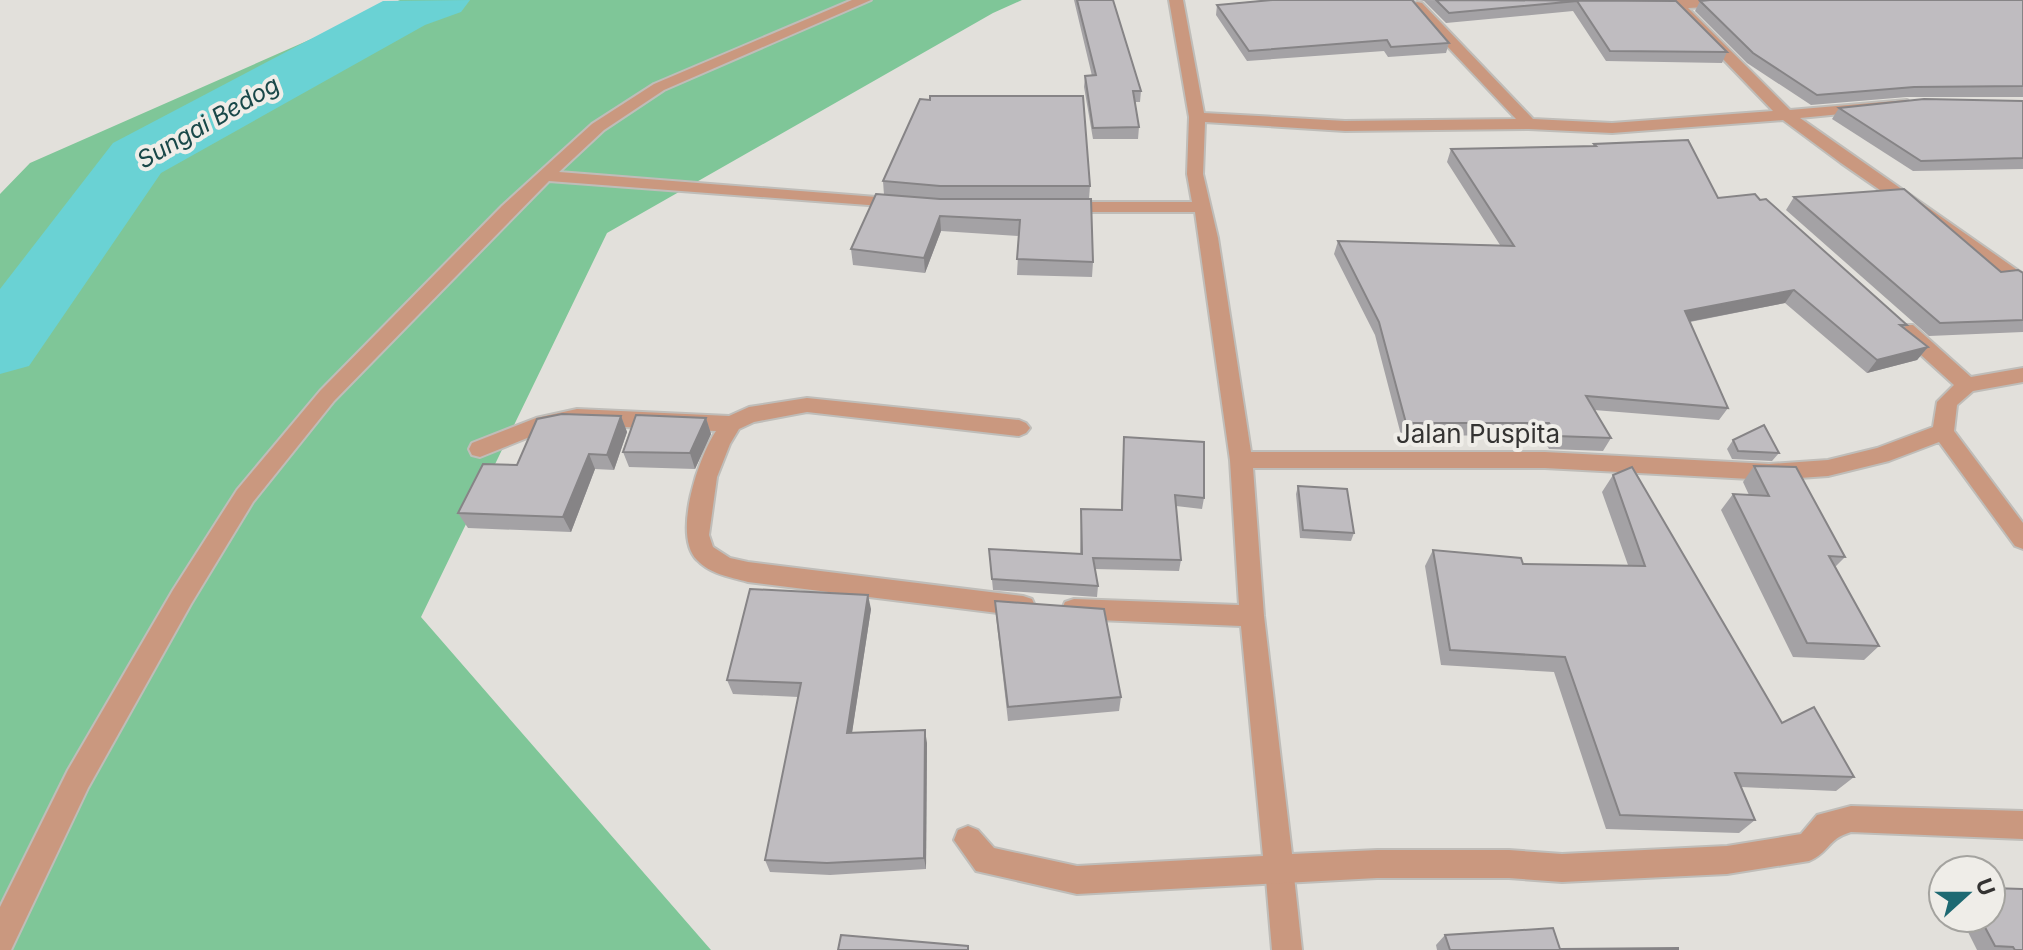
<svg xmlns="http://www.w3.org/2000/svg" width="2023" height="950" font-family="Inter,sans-serif">
  <style>
    .forest { fill: #7fc698 }
    .lines { fill: none; stroke-linecap: round; stroke-linejoin: round }
    .river { fill: #6ad2d4; fill-rule: evenodd }
    .service-casing { stroke: #bfbdb9; stroke-width: 4 }
    .minor-casing { stroke: #bfbdb9; stroke-width: 4 }
    .service { fill: #ca987f; fill-rule: evenodd }
    .minor { fill: #ca987f; fill-rule: evenodd }
    .wall { fill: #a4a2a5 }
    .shaded-wall { fill: #868486 }
    .building { fill: #bfbcc0; stroke: #868486; stroke-width: 2 }
    .labels { text-anchor: middle; dominant-baseline: central; stroke-width: 8; stroke-linejoin: round; paint-order: stroke }
    .far-water-label { font-size: 24px; font-style: italic; fill: #194849; stroke: #efede8 }
    .street-label { font-size: 26px; fill: #343332; stroke: #efede8 }
  </style>
  <rect width="100%" height="100%" fill="#e2e0db"/>
  <!-- forest -->
  <polygon class="forest" points="400,0 1022,0 993,13 607,233 421,617 711,950 0,950 0,194 30,163"/>
  <g class="lines">
    <!-- river -->
    <polygon class="river" points="470,0 461,12 425,25 161,173 29,366 0,374 0,289 113,143 383,1"/>
    <defs>
      <polygon id="service" points="1279,853 1289,857 1293,867 1302,950 1272,950 1265,867 1269,857"/>
      <g id="minor">
        <polygon points="852,0 871,0 664,90 604,130 559,172 902,199 908,200 911,204 908,208 549,181 334,401 253,502 191,604 88,788 11,950 0,950 0,907 68,770 173,590 237,490 320,391 502,206 592,124 654,84"/>
        <path d="M1169,0H1183L1204,113L1345,121L1516,119L1412,9L1410,6L1417,2L1422,3L1533,119L1612,123L1773,111L1670,4L1676,0H1768L1761,4L1688,8L1790,110L1907,100L1910,103L1902,108L1800,118L2023,274V289L1841,163L1783,120L1612,133L1529,129L1345,131L1205,122L1203,174L1218,238L1251,452H1545L1769,464L1828,460L1877,448L1933,427L1937,402L1954,385L1899,335L1896,330L1899,325H1913L1971,377L2023,368V382L1973,391L1957,405L1954,431L2023,523V549L2015,546L1939,442L1889,461L1828,476L1769,480L1545,468H1253L1264,616L1292,854L1377,850H1509L1562,854L1727,846L1801,834L1817,815L1851,806L2023,811V839L1851,832C1827,839 1829,853 1809,861L1727,874L1562,882L1509,878H1377L1077,894L976,871L954,840L958,830L968,826L978,830L994,848L1077,866L1263,856L1241,626L1074,619L1065,616L1062,609L1065,602L1074,599L1239,605L1230,460L1195,212H1064L1055,207L1064,202H1192L1187,174L1189,117Z"/>
        <path d="M807,398L1019,420L1026,423L1030,428L1026,433L1019,436L807,412L754,422L739,429L730,444L717,477L709,535L713,547L730,558L748,562L1023,596L1032,599L1035,606L1032,613L1023,616L748,582C730,577 710,574 697,560C672,535 699,456 716,431L577,425L547,430L480,457L472,455L469,449L472,443L536,418L577,409L729,416L749,407Z"/>
      </g>
    </defs>
    <!-- service casing -->
    <use href="#service" class="service-casing"/>
    <!-- minor casing -->
    <use href="#minor" class="minor-casing"/>
    <!-- service -->
    <use href="#service" class="service"/>
    <!-- minor -->
    <use href="#minor" class="minor"/>
  </g>
  <!-- wall -->
  <g class="wall">
    <polygon points="1074,0 1113,0 1141,91 1140,102 1135,102 1139,127 1138,139 1093,139 1084,87 1085,76 1092,76"/>
    <polygon points="1265,0 1415,0 1414,1 1449,43 1446,53 1388,57 1384,51 1247,61 1216,15 1217,5"/>
    <polygon points="1419,0 1676,1 1727,52 1722,63 1606,61 1573,11 1446,23 1424,1"/>
    <polygon points="2023,0 2023,97 1907,97 1811,105 1747,63 1695,11 1700,1"/>
    <polygon points="2023,101 2023,169 1913,171 1832,119 1839,108"/>
    <polygon points="1594,144 1718,198 1907,325 1904,328 1928,347 1917,360 1867,373 1785,303 1690,322 1728,408 1719,420 1594,410 1611,438 1603,451 1549,449 1542,436 1401,435 1375,335 1334,254 1338,241 1500,245 1447,162 1451,149 1593,146"/>
    <polygon points="883,181 1090,186 1089,199 941,199 884,195"/>
    <polygon points="1794,197 2001,272 2023,273 2023,332 1929,336 1786,210"/>
    <polygon points="940,199 1091,199 1093,262 1092,277 1017,275 1019,236 941,231 925,273 853,265 851,249"/>
    <polygon points="621,416 627,432 614,470 595,469 571,532 468,528 458,513"/>
    <polygon points="706,418 711,434 695,469 629,467 623,452"/>
    <polygon points="1124,437 1204,498 1202,509 1176,506 1181,560 1179,571 1095,569 1098,586 1097,597 993,590 989,549 1080,554 1081,509 1121,510"/>
    <polygon points="1733,440 1779,453 1772,461 1732,459 1727,449"/>
    <polygon points="1754,466 1845,557 1835,567 1879,646 1864,660 1793,657 1721,510 1733,494 1749,495 1743,482"/>
    <polygon points="1613,475 1782,723 1854,777 1836,791 1741,787 1755,820 1739,833 1606,829 1554,672 1441,665 1425,566 1433,550 1523,564 1628,565 1602,492"/>
    <polygon points="1298,486 1354,533 1351,541 1300,538 1296,494"/>
    <polygon points="995,601 1121,697 1119,711 1008,721 996,616"/>
    <polygon points="871,609 852,732 927,743 926,869 830,875 770,872 765,860 798,697 733,694 727,680"/>
    <polygon points="1961,918 1991,918 2023,950 1977,950"/>
    <polygon points="1445,935 1560,949 1678,950 1437,950 1436,945"/>
  </g>
  <!-- shaded-wall -->
  <g class="shaded-wall">
    <polygon points="940,216 941,231 925,273 924,258"/>
    <polygon points="1794,290 1785,303 1677,324 1685,311"/>
    <polygon points="1928,347 1917,360 1867,373 1877,360"/>
    <polygon points="621,416 627,432 614,470 607,455"/>
    <polygon points="706,418 711,434 695,469 690,453"/>
    <polygon points="589,454 595,469 571,532 563,517"/>
    <polygon points="868,595 871,609 850,746 847,733"/>
    <polygon points="925,730 927,743 926,869 924,858"/>
  </g>
  <!-- building -->
  <g class="building">
    <polygon points="1077,0 1113,0 1141,91 1133,91 1139,127 1093,128 1085,76 1096,75"/>
    <polygon points="1272,0 1412,0 1449,43 1391,47 1387,40 1249,51 1217,5"/>
    <polygon points="1436,0 1676,1 1727,52 1610,51 1577,1 1449,13"/>
    <polygon points="1710,0 2023,0 2023,86 1914,87 1817,95 1753,53 1700,1"/>
    <polygon points="930,96 1083,96 1090,186 940,186 883,181 920,99 930,100"/>
    <polygon points="1924,99 2023,101 2023,158 1921,161 1839,108"/>
    <polygon points="1688,140 1718,198 1755,194 1760,200 1766,199 1907,325 1900,325 1928,347 1877,360 1794,290 1685,311 1728,408 1586,396 1611,438 1556,436 1549,423 1406,423 1379,322 1338,241 1514,246 1451,149 1596,146 1594,144"/>
    <polygon points="1904,189 2001,272 2018,270 2023,273 2023,320 1940,323 1794,197"/>
    <polygon points="876,194 940,199 1091,199 1093,262 1017,259 1020,220 940,216 924,258 851,249"/>
    <polygon points="562,414 621,416 607,455 589,454 563,517 458,513 483,464 517,465 537,419"/>
    <polygon points="636,415 706,418 690,453 623,452"/>
    <polygon points="1764,425 1779,453 1738,451 1733,440"/>
    <polygon points="1124,437 1204,442 1204,498 1175,495 1181,560 1093,558 1098,586 992,579 989,549 1082,554 1081,509 1122,510"/>
    <polygon points="1754,466 1796,467 1845,557 1829,556 1879,646 1807,643 1733,494 1769,496"/>
    <polygon points="1632,467 1782,723 1814,707 1854,777 1735,773 1755,820 1620,815 1565,657 1450,650 1433,550 1521,558 1523,564 1645,566 1613,475"/>
    <polygon points="1298,486 1347,489 1354,533 1303,530"/>
    <polygon points="750,589 868,595 847,733 925,730 924,858 827,863 765,860 801,683 727,680"/>
    <polygon points="995,601 1104,609 1121,697 1008,707"/>
    <polygon points="1991,888 2023,889 2023,950 2015,950 2013,947 1995,946 1980,918 1991,918"/>
    <polygon points="1553,928 1560,949 1678,948 1678,950 1450,950 1445,935"/>
    <polygon points="841,935 968,946 968,950 838,950"/>
  </g>
  <g class="labels">
    <!-- far-water labels -->
    <g class="far-water-label">
      <text transform="translate(208 122) rotate(-30)">Sungai Bedog</text>
    </g>
    <!-- street labels -->
    <g class="street-label">
      <text x="1478" y="433">Jalan Puspita</text>
    </g>
  </g>
  <!-- north arrow -->
  <g transform="translate(1967 894) rotate(69)"><circle r="38" fill="#efede8" stroke="#a4a39f" stroke-width="2"/>
  <path d="M0-6L14 30L0 20L-14 30Z" fill="#1d6972"/>
  <text y="-12" font-size="22" font-weight="bold" text-anchor="middle" fill="#343332">U</text>
  </g>
</svg>
